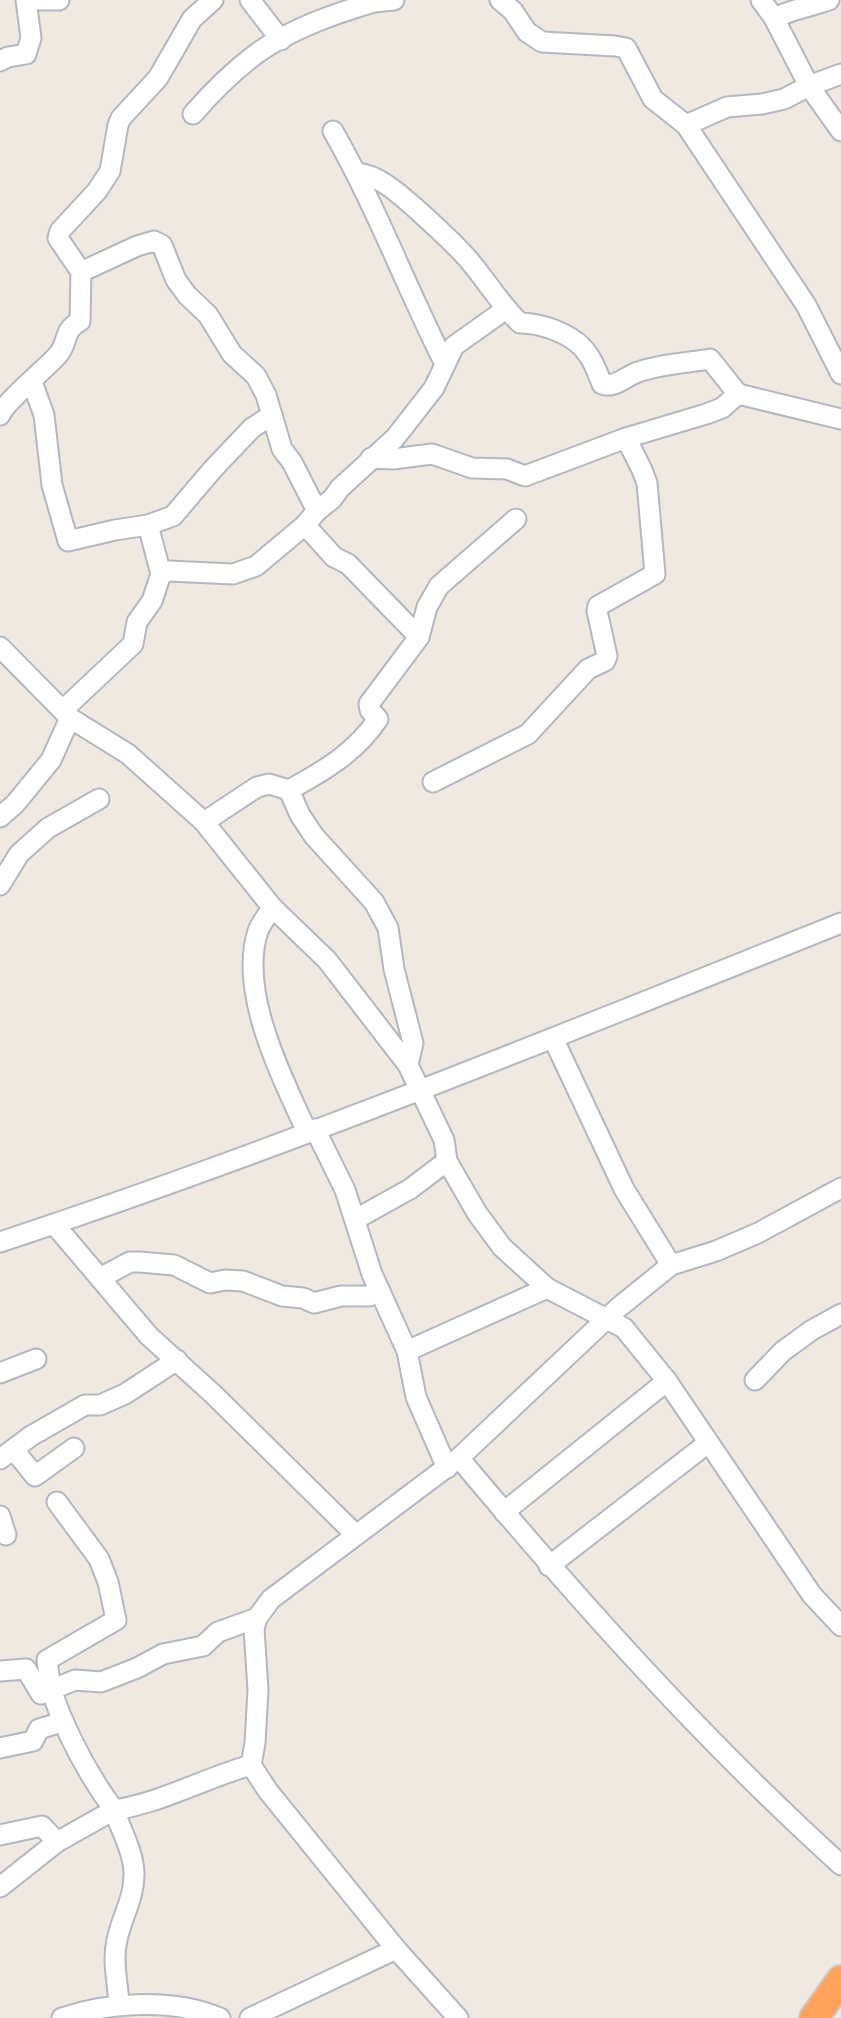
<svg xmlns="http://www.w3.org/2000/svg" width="841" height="2018" font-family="'Public Sans',sans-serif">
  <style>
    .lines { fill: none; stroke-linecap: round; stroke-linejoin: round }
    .minor-casing { stroke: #b4b7c1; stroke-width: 23 }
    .highway-casing { stroke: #c9c9c9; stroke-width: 32 }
    .minor { stroke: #fff; stroke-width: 19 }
    .highway { stroke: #ffa35c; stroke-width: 28 }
  </style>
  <rect width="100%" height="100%" fill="#efe9e1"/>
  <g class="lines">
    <defs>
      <g id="minor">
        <polyline points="40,0 59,0"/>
        <polyline points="250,0 281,40"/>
        <polyline points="369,0 374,2 394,0"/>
        <polyline points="500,0 513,11 527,32 542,42 615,46 626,48 653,99 686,125 806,305 841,374"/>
        <polyline points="761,0 774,18 809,86 841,131"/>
        <path d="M774,18C793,9 809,7 829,0"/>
        <polyline points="0,61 8,57 26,54 31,38 26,0"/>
        <path d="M193,114C212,92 232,72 256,54C290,29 334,14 374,2"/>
        <polyline points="686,125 727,107 762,104 784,99 809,86 841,74"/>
        <path d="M333,131C376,206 406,287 445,364"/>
        <path d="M357,173C378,175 397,192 413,206C432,223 451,240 468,259C486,280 500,304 520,323C541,323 569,333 583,348C592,358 597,371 602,384C614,389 626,376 638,372C660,364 686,363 710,359L738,394"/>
        <polyline points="81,272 137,246 154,241 162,245 176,280 187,295 208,315 232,354 256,376 266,395 282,449 292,462 317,511"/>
        <polyline points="32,382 44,415 52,485 68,541 115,530 148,525 173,516 213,469 252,428 272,415"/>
        <path d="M0,415C5,402 44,370 57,356C70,342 61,332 80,321L81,272L58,238L60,231L97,191L110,171L118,125L121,118L158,78L192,19L213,0"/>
        <polyline points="371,458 393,459 432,454 472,468 507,469 525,476 626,438 706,414 722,408 738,394 841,419"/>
        <polyline points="305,525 334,557 348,564 419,637"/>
        <polyline points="161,574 169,571 233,574 256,566 305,525 317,511 332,499 340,488 395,438 434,388 454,346 506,309"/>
        <polyline points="0,647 70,718 128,754 204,822 272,907 327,960 408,1065 444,1140 447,1161 477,1213 502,1247 547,1288 624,1328 667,1381 812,1595 841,1626"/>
        <polyline points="63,710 133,644 137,622 152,601 161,574 148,525"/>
        <polyline points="433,782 528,734 588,669 605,661 607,656 597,611 598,606 655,574 647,483 642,470 626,438"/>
        <polyline points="289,790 300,815 314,836 374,902 388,928 394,969 413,1043 408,1065"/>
        <polyline points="0,817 15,804 51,760 70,718"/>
        <path d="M204,822L257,787L269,784L289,790C324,771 356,752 378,719L370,710L369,704L419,637L427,607L439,586L516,519"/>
        <polyline points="0,885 19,854 48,828 99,799"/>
        <path d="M272,907C268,915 261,923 258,931C238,992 282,1077 307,1132"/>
        <polyline points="553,1038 624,1189 671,1265"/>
        <polyline points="315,1129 345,1190 372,1274 407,1351 416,1397 447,1468"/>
        <polyline points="356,1219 410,1189 447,1161"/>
        <polyline points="54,1224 149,1336 213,1394 355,1534"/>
        <path d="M0,1242C285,1148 563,1034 841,923"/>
        <polyline points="100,1278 130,1262 140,1262 174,1265 210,1283 225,1280 243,1281 282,1296 303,1298 314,1303 341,1296 370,1296 379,1289"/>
        <polyline points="407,1351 547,1288"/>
        <polyline points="0,1373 36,1359"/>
        <polyline points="755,1380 783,1351 812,1330 841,1314"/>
        <polyline points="14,1450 35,1476 74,1448"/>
        <path d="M459,1458C578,1600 704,1741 841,1865"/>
        <polyline points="0,1459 31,1436 85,1405 100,1405 125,1394 177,1360"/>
        <polyline points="57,1502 99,1559 108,1582 116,1620 47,1660 51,1690 75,1680 101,1682 137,1668 163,1654 203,1646 218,1632 257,1618"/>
        <polyline points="504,1512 667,1381"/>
        <polyline points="0,1516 6,1535"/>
        <polyline points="549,1566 708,1443"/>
        <path d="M0,1671L26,1669L41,1694L51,1690C66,1733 87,1773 114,1810C161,1803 205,1778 251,1765"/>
        <polyline points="0,1748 33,1741 39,1729 62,1722"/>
        <path d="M0,1835L42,1826L57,1842L114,1810C121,1830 133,1851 134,1872C135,1897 122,1916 117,1940C112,1960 118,1984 119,2004"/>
        <polyline points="0,1887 57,1842"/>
        <path d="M62,2018C109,2002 173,1998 220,2018"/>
        <polyline points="250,2018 396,1949"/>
        <polyline points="458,2018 396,1949 268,1791 251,1765 255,1743 258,1690 254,1629 257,1618 271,1599 459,1458 618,1308 671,1265 716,1251 758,1233 841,1188"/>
      </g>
      <polyline id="highway" points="814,2018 841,1980"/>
    </defs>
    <!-- minor casing -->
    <use href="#minor" class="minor-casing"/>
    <!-- highway casing -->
    <use href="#highway" class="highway-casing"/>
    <!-- minor -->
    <use href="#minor" class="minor"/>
    <!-- highway -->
    <use href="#highway" class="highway"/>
  </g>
</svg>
